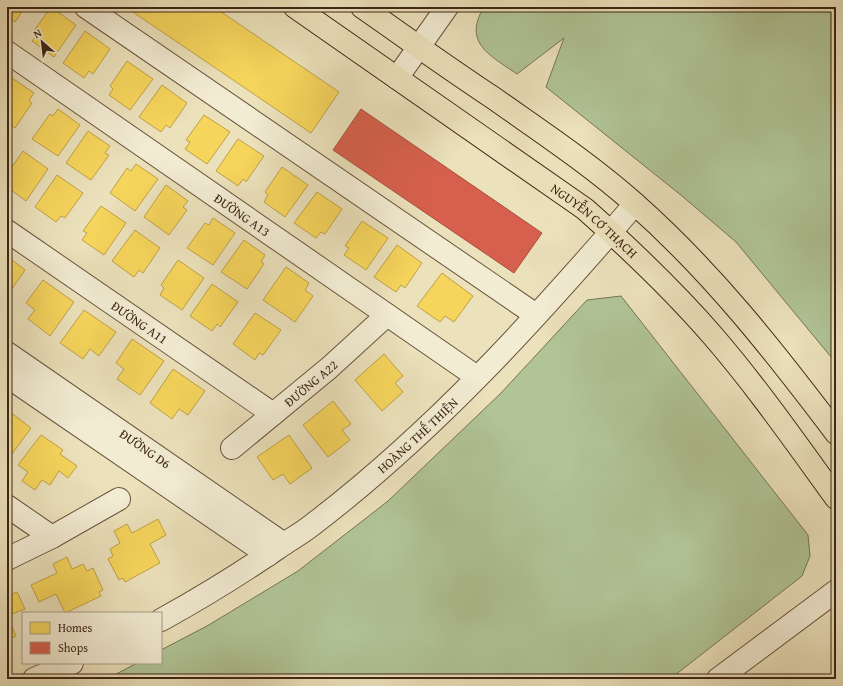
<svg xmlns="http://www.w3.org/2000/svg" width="843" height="686" font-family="'Gentium Book Plus',serif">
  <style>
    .green { fill: #b0c496; stroke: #777456 }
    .homes { fill: #f6d55c; stroke: #bfa047 }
    .shops { fill: #d6604d; stroke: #a84e3c }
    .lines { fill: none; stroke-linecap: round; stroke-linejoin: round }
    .minor-casing { stroke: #69543e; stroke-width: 24 }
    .major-casing { stroke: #3e2515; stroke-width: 24 }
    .minor { stroke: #f2ecd3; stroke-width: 22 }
    .major { stroke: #ebe1bb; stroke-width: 22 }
    .labels { text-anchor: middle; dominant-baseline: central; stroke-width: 4; stroke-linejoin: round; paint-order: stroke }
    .street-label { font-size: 13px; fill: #3e2515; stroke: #f2ecd3 }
  </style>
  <rect width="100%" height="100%" fill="#ebe1bb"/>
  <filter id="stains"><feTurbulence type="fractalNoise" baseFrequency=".005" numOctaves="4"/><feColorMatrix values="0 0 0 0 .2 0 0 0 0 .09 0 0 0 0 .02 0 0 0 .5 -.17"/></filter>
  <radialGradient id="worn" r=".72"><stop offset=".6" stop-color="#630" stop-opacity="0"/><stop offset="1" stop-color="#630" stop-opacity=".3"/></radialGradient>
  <!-- green -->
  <g class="green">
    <path d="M484,7H836V363L736,242L682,196L546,87L564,38L517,74C491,56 462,43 484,7Z"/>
    <polygon points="621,296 808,535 810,556 802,576 670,679 107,679 137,663 161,663 161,650 207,626 298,571 388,501 501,393 587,300"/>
  </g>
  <!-- homes -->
  <g class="homes">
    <polygon points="7,7 25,7 15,22 11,19 7,25"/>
    <polygon points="51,7 76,25 54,57 32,41 37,35 33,32"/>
    <polygon points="132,7 214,7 339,92 311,133 130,10"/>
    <polygon points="85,31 110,49 93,74 89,71 84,78 63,63"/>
    <polygon points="127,61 153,79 130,110 109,95 113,89 110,86"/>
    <polygon points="12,78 34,93 29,100 32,103 15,128 7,122 7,85"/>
    <polygon points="162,85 187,103 170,128 166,125 161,132 139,117"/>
    <polygon points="58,109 80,125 58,156 32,139 50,114 53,116"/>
    <polygon points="204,115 230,132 207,164 185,149 190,142 186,140"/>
    <polygon points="88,131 110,146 105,153 109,155 91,180 66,163"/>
    <polygon points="238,139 264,156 246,182 243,179 238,186 216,171"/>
    <polygon points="23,151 48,169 26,201 7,187 9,179 7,174"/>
    <polygon points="136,164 158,179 135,211 110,193 127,168 131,171"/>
    <polygon points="282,167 308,185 285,217 264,202 268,195 265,192"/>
    <polygon points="57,175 83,193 65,218 61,216 56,222 35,207"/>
    <polygon points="166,185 188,201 183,207 187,210 169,235 144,217"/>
    <polygon points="317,192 342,209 325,234 321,232 316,238 294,223"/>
    <polygon points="101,206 126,223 104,255 82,240 87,233 83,231"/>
    <polygon points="213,218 235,233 213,265 187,248 205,223 209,225"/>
    <polygon points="362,221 388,238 366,270 344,255 349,248 345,246"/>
    <polygon points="135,230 160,248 143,273 139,270 134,277 112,261"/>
    <polygon points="244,240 265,255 261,262 264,264 247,289 221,272"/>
    <polygon points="397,245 422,263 405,288 401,285 396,292 374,277"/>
    <polygon points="7,256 25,270 9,293 7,292"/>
    <polygon points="178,260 204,278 182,310 160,295 164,288 161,285"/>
    <polygon points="286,267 309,283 305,290 313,296 295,322 263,300"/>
    <polygon points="442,273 473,296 454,322 445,316 440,322 417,306"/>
    <polygon points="43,280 74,302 50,336 28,319 35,310 26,303"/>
    <polygon points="212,284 238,302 220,327 217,324 212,331 190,316"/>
    <polygon points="84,310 116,332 99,356 90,349 83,359 60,343"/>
    <polygon points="255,313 281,330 263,355 259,353 255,360 233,344"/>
    <polygon points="132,339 164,361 140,395 117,379 124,369 116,363"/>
    <polygon points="384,354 403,376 395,383 403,392 382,411 355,380"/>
    <polygon points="173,369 205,391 188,415 179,409 172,419 150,403"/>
    <polygon points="333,401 351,424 342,430 350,440 328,457 303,425"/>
    <polygon points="10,412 31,428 9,458 7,457 7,415"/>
    <polygon points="41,435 63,450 60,454 77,466 68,478 59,471 50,485 42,480 35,490 22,481 28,472 18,465"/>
    <polygon points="289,435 312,468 290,484 283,474 273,480 257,457"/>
    <polygon points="158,519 166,535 150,544 160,563 125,582 123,578 119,580 108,559 113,556 110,549 120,543 114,531 127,524 132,533"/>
    <polygon points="67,557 72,569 83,564 87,571 93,568 103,590 99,592 101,596 65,613 56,594 39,602 31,585 57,573 53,564"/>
    <polygon points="17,592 25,609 7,616 16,636 7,640 7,596"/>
  </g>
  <!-- shops -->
  <polygon class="shops" points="361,109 542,233 514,273 333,150"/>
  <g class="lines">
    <defs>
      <g id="minor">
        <polyline points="86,7 536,315"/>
        <path id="s1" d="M7,52L477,377"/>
        <polyline points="397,78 447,7"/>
        <path id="s2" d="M7,231L273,414"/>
        <path id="s3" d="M7,353L284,544"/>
        <polyline points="7,376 268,555"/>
        <path id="s4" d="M232,448L329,368L387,315"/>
        <polyline points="7,506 52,537"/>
        <polyline points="7,559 52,537 119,499"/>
        <path id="s5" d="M161,620C201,598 240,574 278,548C289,540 301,534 312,525C433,433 536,319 635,204"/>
        <polyline points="34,679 72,663"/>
        <polyline points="718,679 836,591"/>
      </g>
      <g id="major">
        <path id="s6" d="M295,7L585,209C630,249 674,291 713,336C757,387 796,443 836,498"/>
        <path d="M362,7C405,37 448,68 492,97C540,131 590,164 634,203C712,272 774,351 836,433"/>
      </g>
    </defs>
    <!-- minor casing -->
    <use href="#minor" class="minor-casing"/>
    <!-- major casing -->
    <use href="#major" class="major-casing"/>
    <!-- minor -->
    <use href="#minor" class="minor"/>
    <!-- major -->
    <use href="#major" class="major"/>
  </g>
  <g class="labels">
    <!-- street labels -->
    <g class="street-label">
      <text stroke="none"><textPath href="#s1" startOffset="286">ĐƯỜNG A13</textPath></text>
      <text stroke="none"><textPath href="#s6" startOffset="368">NGUYỄN CƠ THẠCH</textPath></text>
      <text stroke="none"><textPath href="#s2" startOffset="161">ĐƯỜNG A11</textPath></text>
      <text stroke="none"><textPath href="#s4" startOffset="102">ĐƯỜNG A22</textPath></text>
      <text stroke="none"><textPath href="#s5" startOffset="317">HOÀNG THẾ THIỆN</textPath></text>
      <text stroke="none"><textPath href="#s3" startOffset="168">ĐƯỜNG D6</textPath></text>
    </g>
  </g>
  <!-- margin -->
  <rect width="843" height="686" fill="none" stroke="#ebe1bb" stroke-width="24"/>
  <rect x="8" y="8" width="827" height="670" fill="none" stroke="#3e2515" stroke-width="2"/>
  <rect x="12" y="12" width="819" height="662" fill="none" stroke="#3e2515"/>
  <!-- legend -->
  <rect x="22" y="612" width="140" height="52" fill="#f2ecd3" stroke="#aa9c87"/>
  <rect x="30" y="622" width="20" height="12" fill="#f6d55c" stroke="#aa9c87"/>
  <text x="58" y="632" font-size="12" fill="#3e2515">Homes</text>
  <rect x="30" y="642" width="20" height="12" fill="#d6604d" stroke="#aa9c87"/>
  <text x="58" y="652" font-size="12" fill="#3e2515">Shops</text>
  <!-- north arrow -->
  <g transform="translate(42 42) rotate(332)" stroke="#f2ecd3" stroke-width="3" paint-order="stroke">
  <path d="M0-3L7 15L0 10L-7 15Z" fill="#3e2515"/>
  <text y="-6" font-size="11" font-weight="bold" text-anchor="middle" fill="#3e2515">N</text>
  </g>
  <rect width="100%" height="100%" filter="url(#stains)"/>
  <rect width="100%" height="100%" fill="url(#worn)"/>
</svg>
